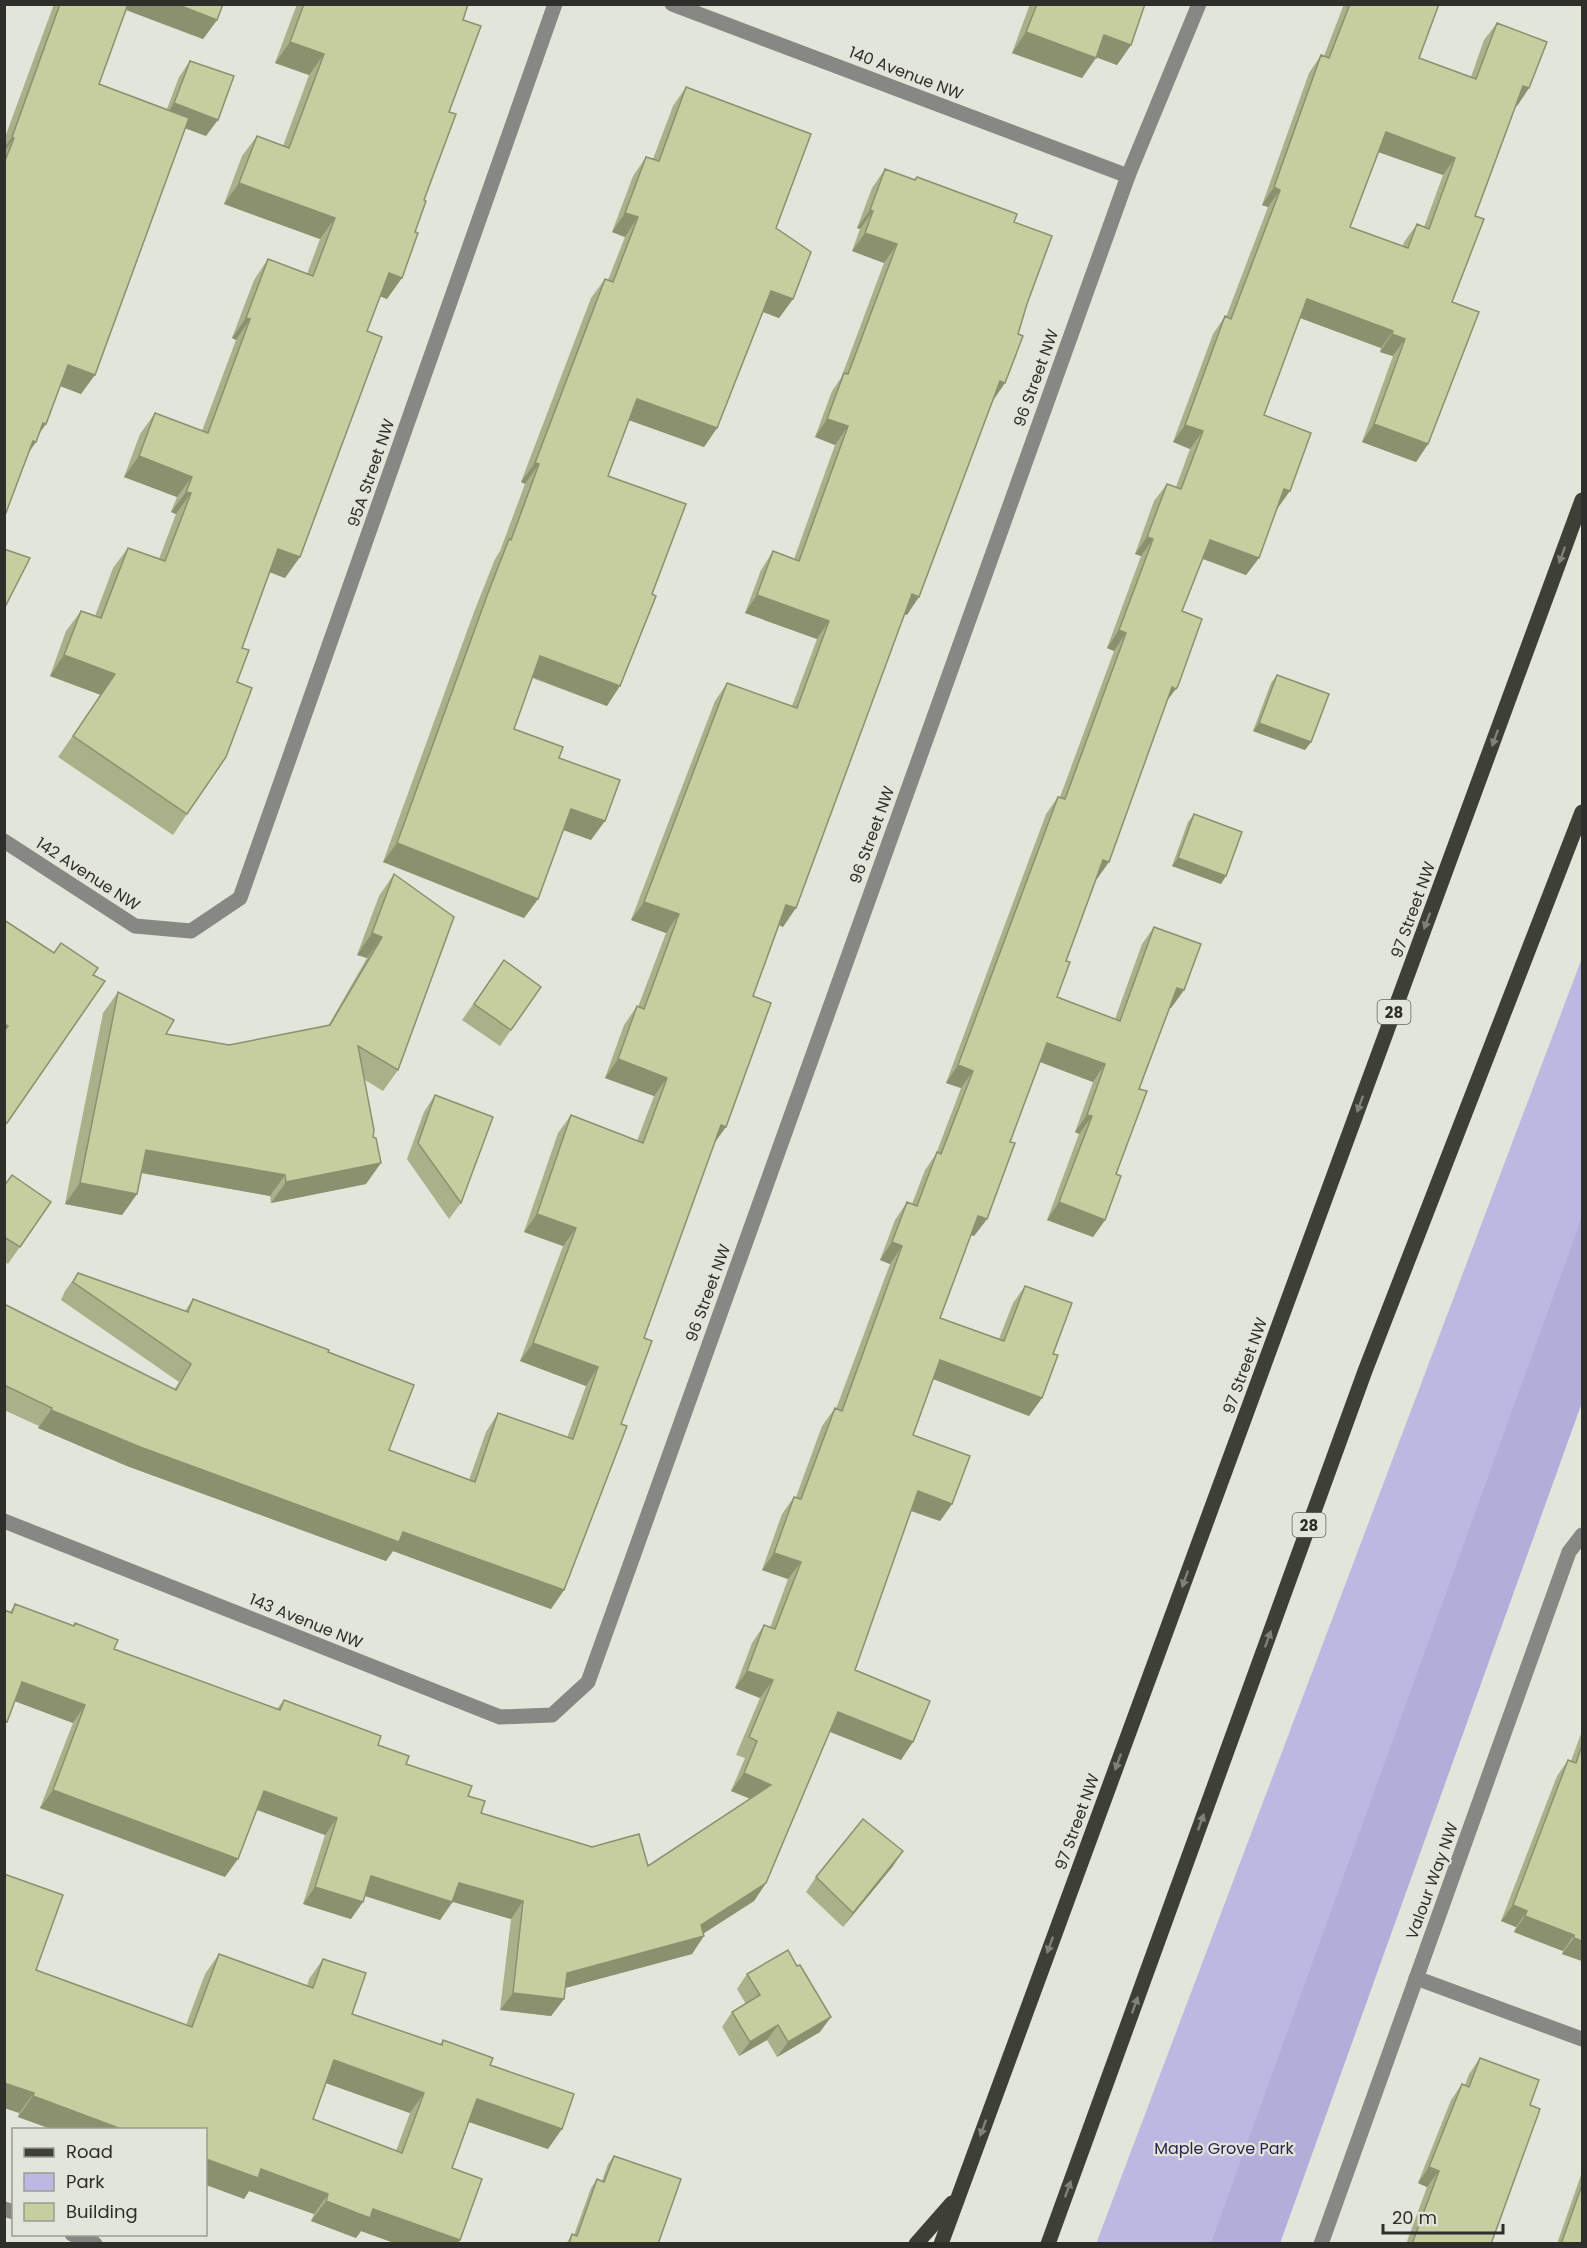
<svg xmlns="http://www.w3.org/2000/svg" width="1587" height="2248" font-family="Poppins,sans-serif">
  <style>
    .green { fill: #bcb8e2 }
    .forest { fill: #b2aed9 }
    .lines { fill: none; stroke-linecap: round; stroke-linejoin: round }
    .minor { stroke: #878883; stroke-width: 15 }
    .major { stroke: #3e4037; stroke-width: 15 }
    .wall { fill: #aab089; fill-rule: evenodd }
    .shaded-wall { fill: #8b906f }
    .building { fill: #c6cd9f; stroke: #8b906f; stroke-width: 1.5; fill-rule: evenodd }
    .oneway { fill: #808278 }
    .labels { text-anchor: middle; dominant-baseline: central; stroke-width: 4.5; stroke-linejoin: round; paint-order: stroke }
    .shield { fill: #e2e5d9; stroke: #64665f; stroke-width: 1.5 }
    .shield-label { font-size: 15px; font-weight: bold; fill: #2e2f2b }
    .street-label { font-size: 16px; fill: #2e2f2b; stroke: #e2e5d9 }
    .park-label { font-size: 16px; fill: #2a1e52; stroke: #e2e5d9 }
  </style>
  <rect width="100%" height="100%" fill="#e2e5d9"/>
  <!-- green -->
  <polygon class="green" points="1582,958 1582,1402 1280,2243 1096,2244"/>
  <!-- forest -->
  <polygon class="forest" points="1582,1217 1582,1402 1280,2243 1211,2243"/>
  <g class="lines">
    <!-- minor -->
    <g class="minor">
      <polyline points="672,4 1128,176"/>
      <polyline points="4,841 135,926 191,931 240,898 555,4"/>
      <polyline points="4,1521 500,1717 552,1715 588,1682 1128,176 1199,4"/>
      <polyline points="1416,1978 1582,2039"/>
      <polyline points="4,2209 14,2212"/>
      <polyline points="72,2234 95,2244"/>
      <polyline points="1321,2244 1569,1552 1582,1535"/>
    </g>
    <!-- major -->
    <g class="major">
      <polyline points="916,2244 952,2203"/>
      <polyline points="941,2244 1582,500"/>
      <polyline points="1048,2244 1365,1371 1582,812"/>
    </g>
  </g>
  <!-- wall -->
  <g class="wall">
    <polygon points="54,4 223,4 217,20 203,39 126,10 99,84 167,109 179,77 190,61 206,136 185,128 81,394 60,386 39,435 29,452 4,518 4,140"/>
    <polygon points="297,4 468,4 463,20 449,112 387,299 380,296 367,331 285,578 270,572 242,648 187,814 173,835 58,757 101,695 50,676 66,631 81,611 95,616 113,568 128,548 159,559 176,514 171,512 177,497 124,477 140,434 155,413 202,431 236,340 232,338 254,280 268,259 307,274 320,239 224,204 242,156 257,136 283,146 309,75 275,63"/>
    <polygon points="1030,4 1145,4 1131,45 1117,65 1096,57 1082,78 1012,53"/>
    <path d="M1344,4H1439L1419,58L1471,77L1484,40L1497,23L1529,88L1517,106L1516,105L1475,216L1452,302L1428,444L1416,462L1362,442L1393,356L1380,352L1381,348L1300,318L1264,415L1277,509L1259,558L1246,575L1203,559L1182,611L1166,702L1096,879L1066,961L1057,997L1115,1019L1142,944L1154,927L1184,990L1171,1008L1170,1007L1139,1089L1105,1220L1093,1237L1047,1220L1079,1134L1075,1132L1093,1082L1040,1062L1010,1142L987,1219L974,1236L970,1235L940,1318L999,1339L1013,1303L1025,1286L1053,1354L1042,1398L1029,1416L933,1379L913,1435L952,1504L940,1521L911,1511L855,1670L901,1760L830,1731L766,1883L754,1901L703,1933L692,1954L565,1988L564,1999L551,2016L500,2010L511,1919L453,1902L440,1920L365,1896L351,1919L303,1904L325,1835L257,1810L225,1877L40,1808L73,1723L15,1701L7,1722L4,1725V1610L10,1612L15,1604L73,1626L75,1623L114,1649L277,1709L284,1700L378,1745L406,1764L468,1796L481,1813L648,1866L750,1799L731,1791L745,1758L736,1755L760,1698L735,1688L752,1643L764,1625L770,1628L788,1579L762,1570L782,1514L794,1497H796L822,1426L835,1408L836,1409L890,1264L880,1260L895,1220L907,1202L912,1204L925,1170L936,1154L961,1088L946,1083L1046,814L1058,797H1060L1114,651L1107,648L1141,556L1135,554L1154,501L1167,484L1176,487L1190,449L1173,442L1213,334L1225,316L1226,317L1268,207L1262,205L1309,73L1321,55L1324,56ZM1378,152L1443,175L1424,227L1417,224L1404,242L1403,246L1350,227Z"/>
    <polygon points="686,87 776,228 793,299 779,318 763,312 717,428 704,447 629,420 608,476 607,706 532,678 514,729 559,758 591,840 563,830 538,899 524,918 383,862 474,612 495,559 500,551 525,484 521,482 591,298 605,279 608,280 625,237 612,232 633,176 646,157 653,159 673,106"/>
    <polygon points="885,169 914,180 917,177 1014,222 1027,304 993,400 907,615 905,614 783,927 779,925 753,996 714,1143 644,1338 621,1424 564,1590 551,1609 393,1551 386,1561 127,1466 38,1428 39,1426 4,1410 4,1304 174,1390 179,1382 61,1300 65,1291 78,1273 185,1311 193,1299 328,1352 389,1450 469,1480 486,1432 498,1413 567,1438 586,1386 520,1361 563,1246 524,1232 558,1133 571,1115 637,1141 654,1096 605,1078 624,1025 637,1006 638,1007 666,933 631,920 715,701 727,683 792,706 817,639 745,613 761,570 773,551 794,559 835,445 815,437 832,391 841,378 884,263 852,251 860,229 857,228 872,188"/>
    <polygon points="1277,675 1311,742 1305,750 1253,731 1271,683"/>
    <polygon points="1194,814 1221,884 1172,866 1188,822"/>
    <polygon points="394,874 398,1070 383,1091 365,1080 366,1184 271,1203 270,1196 141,1173 137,1194 122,1215 65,1204 103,1013 118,992 166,1034 229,1045 328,1026 367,958 357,955 379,896"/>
    <polygon points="4,920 54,953 105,981 4,1128"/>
    <polygon points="504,960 541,987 500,1046 462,1020"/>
    <polygon points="435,1095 461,1203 449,1219 407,1159 424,1112"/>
    <polygon points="4,1186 51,1202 8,1264 4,1261"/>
    <polygon points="1582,1731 1582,1961 1562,1954 1563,1951 1514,1932 1516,1927 1501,1921 1557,1776 1568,1760 1571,1761"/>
    <polygon points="893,1866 843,1927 806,1892 816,1877"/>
    <path d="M219,1954L307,1986L309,1979L323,1959L352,2014L440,2044L443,2040L490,2065L548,2149L469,2122L452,2168L458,2244H397L361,2231L356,2238L311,2221L314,2214L249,2191L244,2199L206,2130H54L18,2117L19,2113L36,1970L186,2025L205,1974ZM326,2083L410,2113L396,2151L313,2119Z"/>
    <polygon points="747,1974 820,2032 777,2057 767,2040 739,2056 722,2027 732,2012 746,2004 737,1989"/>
    <polygon points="1480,2058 1530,2105 1491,2244 1406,2244 1427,2187 1418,2183 1451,2100 1462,2084 1465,2085 1469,2074"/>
    <polygon points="614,2156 658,2244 566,2244 572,2234 574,2235 591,2188 597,2179 602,2181 608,2164"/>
    <polygon points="1582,2172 1582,2244 1557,2244"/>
  </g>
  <!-- shaded-wall -->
  <g class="shaded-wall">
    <polygon points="123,4 176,4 217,20 203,39 121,8"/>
    <polygon points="1026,32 1096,58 1082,78 1012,53"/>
    <polygon points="1104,35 1131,45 1117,65 1090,55"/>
    <polygon points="290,42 324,54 309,75 275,63"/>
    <polygon points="1523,86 1529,88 1517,106 1511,103"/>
    <polygon points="174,103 218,120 206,136 163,120"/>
    <polygon points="1386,132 1455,158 1443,175 1373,150"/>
    <polygon points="12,137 14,138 4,152 4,148"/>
    <polygon points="239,183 335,218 320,239 224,204"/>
    <polygon points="1274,187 1280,190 1268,207 1262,205"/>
    <polygon points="870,210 873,211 860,229 857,228"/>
    <polygon points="625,213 638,217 625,237 612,232"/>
    <polygon points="865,233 897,244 884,263 852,251"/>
    <polygon points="389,273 402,278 387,299 374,294"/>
    <polygon points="771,291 793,299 779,318 758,310"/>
    <polygon points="1307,299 1393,331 1381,348 1295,316"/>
    <polygon points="246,318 250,319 236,340 232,338"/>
    <polygon points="1392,334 1405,339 1393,356 1380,352"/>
    <polygon points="68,365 95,375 81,394 55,384"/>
    <polygon points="1000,381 1005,383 992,402"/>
    <polygon points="637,399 717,428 704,447 623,418"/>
    <polygon points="827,419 848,426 835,445 815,437"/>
    <polygon points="43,423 46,424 34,441 36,442 23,461"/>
    <polygon points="1374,424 1428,444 1416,462 1362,442"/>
    <polygon points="1185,425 1203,431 1190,449 1173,442"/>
    <polygon points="139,456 192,477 177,497 124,477"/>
    <polygon points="535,463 539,464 525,484 521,482"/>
    <polygon points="1284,489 1290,491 1277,509 1272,507"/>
    <polygon points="186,492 191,493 176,514 171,512"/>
    <polygon points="1147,537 1153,539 1141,556 1135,554"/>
    <polygon points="1210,540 1259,558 1246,575 1198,557"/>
    <polygon points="278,549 300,557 285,578 264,570"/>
    <polygon points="912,594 919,597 907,615 899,612"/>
    <polygon points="757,595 829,621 817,639 745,613"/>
    <polygon points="1119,630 1126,633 1114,651 1107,648"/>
    <polygon points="64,655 115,674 101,695 50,676"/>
    <polygon points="540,656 620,686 607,706 527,675"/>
    <polygon points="1172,687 1176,689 1163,706"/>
    <polygon points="1259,723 1311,742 1305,750 1253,731"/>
    <polygon points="571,809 605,821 591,840 558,828"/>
    <polygon points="397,843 538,899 524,918 383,862"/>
    <polygon points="1178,858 1226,876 1221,884 1172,866"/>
    <polygon points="1103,860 1109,862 1097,879 1091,877"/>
    <polygon points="644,902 679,914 666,933 631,920"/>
    <polygon points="786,905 796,908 783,927 774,923"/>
    <polygon points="372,933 382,937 367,958 357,955"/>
    <polygon points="1177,988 1184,990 1171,1008 1165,1005"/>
    <polygon points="1047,1043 1105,1064 1093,1082 1035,1060"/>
    <polygon points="618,1059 667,1078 654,1096 605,1078"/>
    <polygon points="958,1065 973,1071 961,1088 946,1083"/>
    <polygon points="1087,1115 1092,1116 1079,1134 1075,1132"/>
    <polygon points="721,1125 726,1127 713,1145"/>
    <polygon points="146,1150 285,1175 270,1196 131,1171"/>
    <polygon points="381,1163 366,1184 271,1203 286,1182"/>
    <polygon points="80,1183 137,1194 122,1215 65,1204"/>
    <polygon points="1059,1202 1105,1220 1093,1237 1047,1220"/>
    <polygon points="537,1214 576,1228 563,1246 524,1232"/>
    <polygon points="978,1216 987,1219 974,1236 965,1233"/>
    <polygon points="892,1242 902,1246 890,1264 880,1260"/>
    <polygon points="533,1343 598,1367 586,1386 520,1361"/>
    <polygon points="940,1360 1042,1398 1029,1416 928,1377"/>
    <polygon points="51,1410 403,1532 564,1590 551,1609 393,1551 386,1561 127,1466 38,1428"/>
    <polygon points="918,1491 952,1504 940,1521 906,1509"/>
    <polygon points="774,1553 801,1562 788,1579 762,1570"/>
    <polygon points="747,1671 773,1680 760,1698 735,1688"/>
    <polygon points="22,1682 85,1705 73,1723 9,1699"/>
    <polygon points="838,1712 913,1742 901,1760 825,1730"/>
    <polygon points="744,1773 771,1785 759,1802 731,1791"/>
    <polygon points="53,1790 238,1859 225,1877 40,1808"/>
    <polygon points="264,1791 337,1818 325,1835 252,1808"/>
    <polygon points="903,1851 893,1866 843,1927 853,1913"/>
    <polygon points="371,1876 452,1902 440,1920 359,1894"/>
    <polygon points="459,1883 523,1901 511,1919 447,1900"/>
    <polygon points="766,1883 754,1901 695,1939 704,1936 692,1954 554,1991 567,1973 701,1925"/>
    <polygon points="315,1887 363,1902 351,1919 303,1904"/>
    <polygon points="1513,1905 1527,1911 1516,1927 1501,1921"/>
    <polygon points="1525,1916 1574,1935 1563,1951 1514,1932"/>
    <polygon points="1574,1938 1582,1941 1582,1961 1562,1954"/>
    <polygon points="513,1993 564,1999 551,2016 500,2010"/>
    <polygon points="831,2017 820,2032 777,2057 788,2042"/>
    <polygon points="778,2025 767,2040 739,2056 750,2042"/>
    <polygon points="334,2060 424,2093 410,2113 320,2081"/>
    <polygon points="4,2083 34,2093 19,2113 4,2108"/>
    <polygon points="33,2096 124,2130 54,2130 18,2117"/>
    <polygon points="477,2099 562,2129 548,2149 463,2120"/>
    <polygon points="206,2159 261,2169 328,2194 314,2214 249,2191 244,2199 206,2185"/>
    <polygon points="1429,2167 1439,2171 1427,2187 1418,2183"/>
    <polygon points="326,2201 373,2209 460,2240 458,2244 397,2244 361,2231 356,2238 311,2221"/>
  </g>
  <!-- building -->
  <g class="building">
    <polygon points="60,4 128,4 99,84 189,118 95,375 68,365 46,424 43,423 36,442 33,441 4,518 4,163 14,138 12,137"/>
    <polygon points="176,4 223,4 217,20"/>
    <polygon points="304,4 468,4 463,20 481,26 449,112 456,114 424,200 426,201 415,232 418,233 402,278 389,273 367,331 382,337 300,557 278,549 242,648 249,650 237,682 252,688 226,757 187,814 73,736 115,674 64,655 81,611 101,618 128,548 165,561 191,493 186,492 192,477 139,456 155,413 208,433 250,319 246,318 268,259 313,276 335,218 239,183 257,136 289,148 324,54 290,42"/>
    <polygon points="1037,4 1145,4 1131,45 1104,35 1096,58 1026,32"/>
    <path d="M1350,4H1439L1419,58L1476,79L1497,23L1547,42L1529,88L1523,86L1475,216L1484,219L1452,302L1479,312L1428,444L1374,424L1405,339L1392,334L1393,331L1307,299L1264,415L1311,433L1290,491L1284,489L1259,558L1210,540L1182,611L1202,619L1178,686L1176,689L1172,687L1109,862L1103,860L1066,961L1070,962L1057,997L1120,1021L1154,927L1201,944L1184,990L1177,988L1139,1089L1147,1091L1116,1174L1121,1176L1105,1220L1059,1202L1092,1116L1087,1115L1105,1064L1047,1043L1010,1142L1015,1143L987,1219L978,1216L940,1318L1004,1341L1025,1286L1072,1303L1053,1354L1058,1355L1042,1398L940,1360L913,1435L970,1456L952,1504L918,1491L855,1670L930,1701L913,1742L838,1712L766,1883L701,1925L704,1936L567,1973L564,1999L513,1993L523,1901L459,1883L452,1902L371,1876L363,1902L315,1887L337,1818L264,1791L238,1859L53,1790L85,1705L22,1682L7,1722L4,1721V1610L12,1613L15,1604L74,1626L75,1623L118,1640L114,1649L280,1710L284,1700L381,1736L378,1745L409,1756L406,1764L472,1786L468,1796L485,1801L481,1813L592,1847L639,1834L648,1866L771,1785L744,1773L757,1741L749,1737L773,1680L747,1671L764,1625L775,1629L801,1562L774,1553L794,1497L801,1499L835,1408L842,1411L902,1246L892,1242L907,1202L917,1206L937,1152L941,1154L973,1071L958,1065L1058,797L1065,799L1126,633L1119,630L1153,539L1147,537L1167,484L1181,489L1203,431L1185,425L1225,316L1231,319L1280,190L1274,187L1321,55L1329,58ZM1386,132L1455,158L1429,229L1417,224L1408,248L1350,227Z"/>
    <polygon points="190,61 234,76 218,120 174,103"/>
    <polygon points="686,87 811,134 776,228 811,252 793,299 771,291 717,428 637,399 608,476 686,504 652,594 656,596 620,686 540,656 514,729 563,747 559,758 620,780 605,821 571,809 538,899 397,843 488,593 509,539 511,540 539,464 535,463 605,279 613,282 638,217 625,213 646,157 659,161"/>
    <polygon points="885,169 915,180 917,177 1017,214 1014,222 1052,236 1027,304 1018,334 1023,336 1005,383 1000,381 919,597 912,594 796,908 786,905 753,996 771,1003 726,1127 721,1125 644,1338 652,1341 621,1424 627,1426 564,1590 403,1532 399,1542 140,1447 51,1410 52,1408 4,1385 4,1304 176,1390 191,1364 73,1282 78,1273 188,1312 193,1299 329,1350 328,1352 414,1385 389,1450 475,1482 498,1413 573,1439 598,1367 533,1343 576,1228 537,1214 571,1115 643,1143 667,1078 618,1059 637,1006 644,1009 679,914 644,902 727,683 797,708 829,621 757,595 773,551 799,561 848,426 827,419 844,373 848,374 897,244 865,233 873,211 870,210"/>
    <polygon points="4,549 30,558 4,609"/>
    <polygon points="1277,675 1329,694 1311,742 1259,723"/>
    <polygon points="1194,814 1242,832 1226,876 1178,858"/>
    <polygon points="394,874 454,917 398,1070 358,1046 374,1130 373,1137 376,1138 381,1163 286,1182 285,1175 146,1150 137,1194 80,1183 118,992 174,1020 166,1034 229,1045 330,1025 382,937 372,933"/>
    <polygon points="4,920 54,953 61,943 98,968 93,975 105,981 7,1123 4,1121 4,1031 8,1026 4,1024"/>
    <polygon points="504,960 541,987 511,1030 474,1004"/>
    <polygon points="435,1095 493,1117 461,1203 418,1143"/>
    <polygon points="12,1175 51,1202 20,1247 4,1237 4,1186"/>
    <polygon points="1582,1745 1582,1941 1574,1938 1574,1935 1525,1916 1527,1911 1513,1905 1568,1760 1576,1763"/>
    <polygon points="863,1819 903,1851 853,1913 816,1877"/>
    <path d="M4,1874L63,1895L36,1970L192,2027L219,1954L313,1988L323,1959L366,1973L352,2014L442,2045L443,2040L493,2058L490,2065L574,2094L562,2129L477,2099L452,2168L482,2179L460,2240L373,2209L370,2218L326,2201L328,2194L261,2169L258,2178L206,2159V2130H124L33,2096L34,2093L4,2083ZM334,2060L424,2093L402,2153L313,2119Z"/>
    <polygon points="788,1950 797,1966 800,1965 831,2017 788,2042 778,2025 750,2042 732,2012 760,1995 747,1974"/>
    <polygon points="1480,2058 1539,2080 1530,2105 1540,2109 1491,2244 1412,2244 1439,2171 1429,2167 1462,2084 1469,2087"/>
    <polygon points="614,2156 681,2179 658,2244 569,2244 572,2234 577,2236 597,2179 604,2182"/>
    <polygon points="1582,2185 1582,2244 1561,2244"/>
  </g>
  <!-- one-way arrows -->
  <defs><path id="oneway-solid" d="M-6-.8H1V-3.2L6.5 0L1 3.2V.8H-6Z" transform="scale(1.5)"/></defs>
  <g class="oneway">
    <use href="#oneway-solid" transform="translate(1562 555) rotate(110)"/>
    <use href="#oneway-solid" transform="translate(1495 738) rotate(110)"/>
    <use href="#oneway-solid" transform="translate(1427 921) rotate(110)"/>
    <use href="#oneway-solid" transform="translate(1360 1104) rotate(110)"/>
    <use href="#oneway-solid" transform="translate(1185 1579) rotate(110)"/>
    <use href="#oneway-solid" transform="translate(1268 1639) rotate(-70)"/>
    <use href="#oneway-solid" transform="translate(1118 1762) rotate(110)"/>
    <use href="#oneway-solid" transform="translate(1201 1822) rotate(-70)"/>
    <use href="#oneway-solid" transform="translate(1050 1945) rotate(110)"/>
    <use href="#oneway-solid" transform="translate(1135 2005) rotate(-70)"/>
    <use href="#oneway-solid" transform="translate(983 2128) rotate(110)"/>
    <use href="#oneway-solid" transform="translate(1068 2189) rotate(-70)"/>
  </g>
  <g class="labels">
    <!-- shield labels -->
    <g class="shield">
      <rect x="1377.5" y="1000" width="33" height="24" rx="4.5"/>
      <rect x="1292.5" y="1513" width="33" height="24" rx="4.5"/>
    </g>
    <g class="shield-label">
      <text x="1394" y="1012">28</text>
      <text x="1309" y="1525">28</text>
    </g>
    <!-- street labels -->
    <g class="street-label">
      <text transform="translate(906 73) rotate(21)">140 Avenue NW</text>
      <text transform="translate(1036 378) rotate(-70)">96 Street NW</text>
      <text transform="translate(371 473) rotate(-71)">95A Street NW</text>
      <text transform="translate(872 835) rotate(-70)">96 Street NW</text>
      <text transform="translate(88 874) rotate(33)">142 Avenue NW</text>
      <text transform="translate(1413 910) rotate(-70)">97 Street NW</text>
      <text transform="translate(708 1293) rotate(-70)">96 Street NW</text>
      <text transform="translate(1245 1366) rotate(-70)">97 Street NW</text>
      <text transform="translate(306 1621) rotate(22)">143 Avenue NW</text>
      <text transform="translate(1077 1822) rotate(-70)">97 Street NW</text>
      <text transform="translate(1432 1881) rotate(-70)">Valour Way NW</text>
    </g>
    <!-- park labels -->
    <g class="park-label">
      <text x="1224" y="2148">Maple Grove Park</text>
    </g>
  </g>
  <!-- border -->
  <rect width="1587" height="2248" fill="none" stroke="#2e2f2b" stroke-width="12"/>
  <!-- legend -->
  <rect x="12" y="2128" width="195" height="108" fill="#e2e5d9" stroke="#9a9c93" stroke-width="1.5"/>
  <rect x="24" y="2148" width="30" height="9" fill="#3e4037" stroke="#9a9c93" stroke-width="1.5"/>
  <text x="66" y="2158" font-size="18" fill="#2e2f2b">Road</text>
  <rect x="24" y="2173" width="30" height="18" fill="#bcb8e2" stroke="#9a9c93" stroke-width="1.5"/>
  <text x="66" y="2188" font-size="18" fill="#2e2f2b">Park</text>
  <rect x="24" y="2203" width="30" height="18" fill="#c6cd9f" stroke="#9a9c93" stroke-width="1.5"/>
  <text x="66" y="2218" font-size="18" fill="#2e2f2b">Building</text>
  <!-- scale -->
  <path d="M1383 2224v9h120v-9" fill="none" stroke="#2e2f2b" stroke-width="3"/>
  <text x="1392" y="2224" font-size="18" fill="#2e2f2b" stroke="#e2e5d9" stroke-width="4.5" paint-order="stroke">20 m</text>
</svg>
